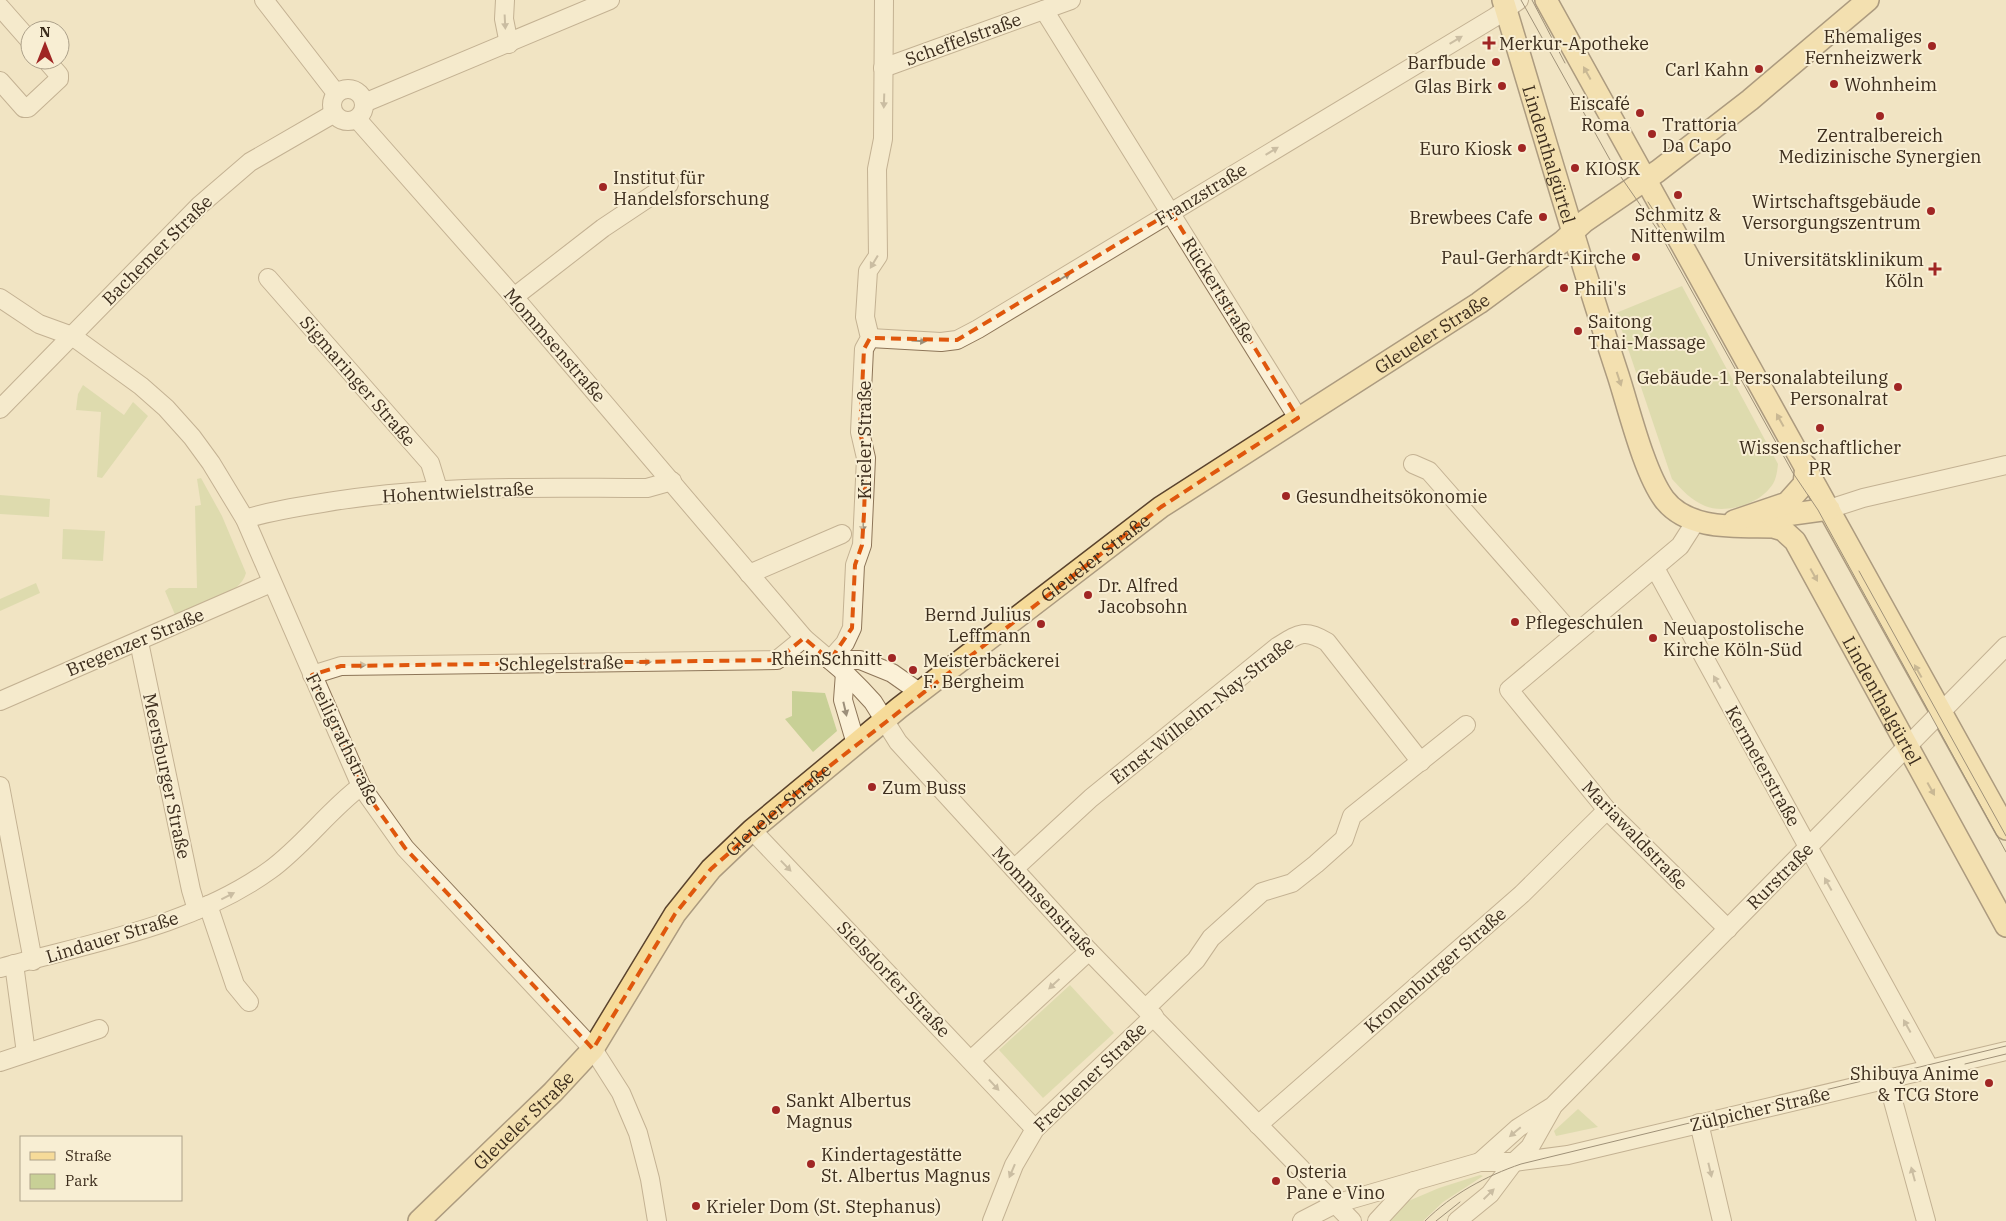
<svg xmlns="http://www.w3.org/2000/svg" width="2006" height="1221" font-family="'IBM Plex Serif',serif">
  <style>
    .green { fill: #c8d096 }
    .lines { fill: none; stroke-linecap: round; stroke-linejoin: round }
    .minor-casing { stroke: #8d7558; stroke-width: 20 }
    .major-casing { stroke: #5a432d; stroke-width: 24 }
    .minor { stroke: #fbf1d7; stroke-width: 18 }
    .major { stroke: #f6db99; stroke-width: 21 }
    .tram { stroke: #3c2d1d; stroke-width: 1 }
    .oneway { fill: #9c8f7a }
    .oneway2 { fill: #99845b }
    .marked { fill: none; stroke: #df570d; stroke-width: 4; stroke-dasharray: 10 6; stroke-linejoin: round }
    .poi-dot { fill: #a02624; stroke: #f8eed3; stroke-width: 2 }
    .labels { text-anchor: middle; dominant-baseline: central; stroke-width: 4; stroke-linejoin: round; paint-order: stroke }
    .poi-label { font-size: 18px; fill: #3c2d1d; stroke: #f8eed3; text-anchor: start }
    .street-label { font-size: 18px; fill: #3c2d1d; stroke: #f8eed3 }
  </style>
  <rect width="100%" height="100%" fill="#f1e4c3"/>
  <!-- green -->
  <g class="green">
    <path d="M1682,286L1778,464C1777,473 1776,482 1769,489C1756,505 1724,514 1705,506C1691,500 1682,490 1672,479L1616,313Z"/>
    <polygon points="83,385 124,415 133,402 148,416 102,478 97,477 101,412 76,410 78,394"/>
    <path d="M201,478L222,516L246,573C240,596 196,608 176,617L165,591L169,588H197L195,506L201,505L197,479Z"/>
    <polygon points="0,495 50,499 49,517 0,514"/>
    <polygon points="63,529 105,531 103,561 62,559"/>
    <polygon points="36,583 40,593 0,611 0,599"/>
    <polygon points="792,691 825,693 837,731 813,752 785,719 792,716"/>
    <polygon points="1070,985 1114,1033 1043,1098 999,1050"/>
    <polygon points="1578,1109 1598,1127 1556,1136 1554,1131"/>
    <polygon points="1480,1175 1483,1176 1443,1202 1423,1221 1389,1221 1399,1205 1439,1188"/>
  </g>
  <g class="lines">
    <defs>
      <g id="minor">
        <polyline points="264,0 336,93"/>
        <polyline points="505,0 504,19 509,44"/>
        <polyline points="0,7 30,41"/>
        <polyline points="1044,10 1298,418"/>
        <polyline points="883,68 1071,0"/>
        <polyline points="0,81 24,108 28,108 59,79 59,75 46,60"/>
        <circle cx="348" cy="105" r="16"/>
        <polyline points="364,103 610,0"/>
        <polyline points="357,119 514,297 804,638 845,673 861,689 873,702 898,742 1014,869 1089,951 1352,1221"/>
        <polyline points="268,278 430,463 438,489"/>
        <polyline points="514,297 603,228 669,184"/>
        <polyline points="0,298 39,324 72,336 141,386 166,408 192,437 211,463 245,519 361,786 405,848 593,1049 621,1093 638,1133 650,1179 657,1221"/>
        <polyline points="870,338 941,342 957,340 978,329 1495,17 1519,0"/>
        <polyline points="0,409 200,205 250,162 333,114"/>
        <polyline points="1413,464 1429,471 1573,635"/>
        <polyline points="1829,509 1863,498 2006,465"/>
        <path d="M245,519C270,511 296,507 322,503C430,484 538,488 647,488L672,481"/>
        <polyline points="1696,521 1680,546 1509,690 1607,810 1728,929"/>
        <polyline points="1655,568 1930,1069"/>
        <polyline points="749,574 842,534"/>
        <polyline points="139,642 191,890 197,910"/>
        <polyline points="830,660 845,643 852,628 855,565 862,545 866,458 860,432 864,349 870,338 865,317 868,271 878,256 877,169 883,139 884,0"/>
        <polyline points="830,660 860,660 892,673 919,692"/>
        <polyline points="845,673 843,700 856,744"/>
        <polyline points="312,675 341,666 777,660 804,638"/>
        <polyline points="0,701 271,583"/>
        <polyline points="0,786 33,961"/>
        <polyline points="752,830 1035,1129"/>
        <path d="M1014,869L1091,798L1277,647C1298,634 1304,628 1327,642L1421,762"/>
        <polyline points="208,905 235,985 249,1002"/>
        <polyline points="14,964 26,1053"/>
        <path d="M0,968C90,943 193,926 270,870C303,846 328,811 361,786"/>
        <polyline points="1146,1008 1196,960 1211,938 1262,892 1292,883 1316,864 1344,839 1352,816 1466,725"/>
        <polyline points="971,1060 1089,951"/>
        <polyline points="0,1062 99,1029"/>
        <polyline points="1887,1079 1926,1221"/>
        <polyline points="1699,1123 1722,1221"/>
        <polyline points="1258,1125 1522,894 1607,810"/>
        <polyline points="1480,1162 1518,1128 1553,1106 2006,646"/>
        <polyline points="992,1221 1014,1165 1035,1129 1154,1016"/>
        <polyline points="1302,1221 1335,1204 1480,1162 1514,1162 1568,1155 2006,1051"/>
        <polyline points="1377,1221 1414,1181"/>
        <polyline points="1457,1221 1490,1194 1514,1162 1530,1147 1552,1108"/>
      </g>
      <g id="major">
        <path id="s1" d="M1503,0C1541,125 1577,251 1618,375C1629,409 1644,472 1664,499C1688,531 1738,526 1773,527L1783,530L1795,541L2006,926"/>
        <polyline points="1546,0 2006,829"/>
        <polyline points="1772,517 1829,509"/>
        <polyline points="1734,521 1787,503 1804,484 1806,466"/>
        <path id="s2" d="M419,1221L553,1092L593,1049L675,914L711,869L752,830L899,708L1161,507L1479,303L1562,242L1585,221L1658,171L1750,100L1868,0"/>
      </g>
    </defs>
    <!-- minor casing -->
    <use href="#minor" class="minor-casing"/>
    <!-- major casing -->
    <use href="#major" class="major-casing"/>
    <!-- minor -->
    <use href="#minor" class="minor"/>
    <!-- major -->
    <use href="#major" class="major"/>
    <!-- tram -->
    <g class="tram">
      <polyline points="1521,0 1614,167 1659,232 1793,473 1818,510 2006,852"/>
      <polyline points="1532,0 1565,63"/>
      <polyline points="1648,202 1670,236"/>
      <polyline points="1859,571 2006,836"/>
      <polyline points="1965,1064 2006,1054"/>
      <path d="M1425,1221C1452,1194 1486,1176 1521,1164L2006,1046"/>
      <polyline points="1436,1221 1460,1202"/>
    </g>
  </g>
  <!-- one-way arrows -->
  <defs><path id="oneway-solid" d="M-6-.8H1V-3.2L6.5 0L1 3.2V.8H-6Z" transform="scale(1.25)"/></defs>
  <g class="oneway">
    <use href="#oneway-solid" transform="translate(505 22) rotate(87)"/>
    <use href="#oneway-solid" transform="translate(1456 40) rotate(-31)"/>
    <use href="#oneway-solid" transform="translate(884 101) rotate(92)"/>
    <use href="#oneway-solid" transform="translate(1272 151) rotate(-31)"/>
    <use href="#oneway-solid" transform="translate(874 262) rotate(121)"/>
    <use href="#oneway-solid" transform="translate(1064 277) rotate(-31)"/>
    <use href="#oneway-solid" transform="translate(919 341) rotate(4)"/>
    <use href="#oneway-solid" transform="translate(863 525) rotate(94)"/>
    <use href="#oneway-solid" transform="translate(644 662) rotate(-1)"/>
    <use href="#oneway-solid" transform="translate(359 665) rotate(-1)"/>
    <use href="#oneway-solid" transform="translate(1717 682) rotate(-119)"/>
    <use href="#oneway-solid" transform="translate(845 709) rotate(77)"/>
    <use href="#oneway-solid" transform="translate(786 866) rotate(46)"/>
    <use href="#oneway-solid" transform="translate(1828 884) rotate(-119)"/>
    <use href="#oneway-solid" transform="translate(228 896) rotate(-27)"/>
    <use href="#oneway-solid" transform="translate(1054 984) rotate(137)"/>
    <use href="#oneway-solid" transform="translate(1907 1026) rotate(-119)"/>
    <use href="#oneway-solid" transform="translate(994 1085) rotate(47)"/>
    <use href="#oneway-solid" transform="translate(1515 1132) rotate(140)"/>
    <use href="#oneway-solid" transform="translate(1710 1170) rotate(77)"/>
    <use href="#oneway-solid" transform="translate(1012 1171) rotate(113)"/>
    <use href="#oneway-solid" transform="translate(1913 1174) rotate(-105)"/>
    <use href="#oneway-solid" transform="translate(1489 1194) rotate(-44)"/>
  </g>
  <g class="oneway2">
    <use href="#oneway-solid" transform="translate(1587 73) rotate(-119)"/>
    <use href="#oneway-solid" transform="translate(1619 379) rotate(72)"/>
    <use href="#oneway-solid" transform="translate(1780 420) rotate(-119)"/>
    <use href="#oneway-solid" transform="translate(1814 575) rotate(61)"/>
    <use href="#oneway-solid" transform="translate(1918 671) rotate(-119)"/>
    <use href="#oneway-solid" transform="translate(1931 789) rotate(61)"/>
  </g>
  <!-- marked area -->
  <path d="M0 0H2006V1221H0ZM1171,212L1298,418L1161,507L808,783L711,869L675,914L593,1049L405,848L361,786L312,675L341,666L777,660L804,638L830,660L852,628L855,565L862,545L864,514L866,458L860,432L864,349L870,338L957,340Z" fill="#f1e4c3" fill-opacity=".55" fill-rule="evenodd"/>
  <path class="marked" d="M1171,212L1298,418L1161,507L808,783L711,869L675,914L593,1049L405,848L361,786L312,675L341,666L777,660L804,638L830,660L852,628L855,565L862,545L864,514L866,458L860,432L864,349L870,338L957,340Z"/>
  <!-- markers -->
  <g class="poi-dot">
    <path d="M1486.5 35.5h5v5h5v5h-5v5h-5v-5h-5v-5h5z"/>
    <circle cx="1932" cy="46" r="5"/>
    <circle cx="1496" cy="62" r="5"/>
    <circle cx="1759" cy="69" r="5"/>
    <circle cx="1834" cy="84" r="5"/>
    <circle cx="1502" cy="86" r="5"/>
    <circle cx="1640" cy="113" r="5"/>
    <circle cx="1880" cy="116" r="5"/>
    <circle cx="1652" cy="134" r="5"/>
    <circle cx="1522" cy="148" r="5"/>
    <circle cx="1575" cy="168" r="5"/>
    <circle cx="603" cy="187" r="5"/>
    <circle cx="1678" cy="195" r="5"/>
    <circle cx="1931" cy="211" r="5"/>
    <circle cx="1543" cy="217" r="5"/>
    <circle cx="1636" cy="257" r="5"/>
    <path d="M1932.5 261.5h5v5h5v5h-5v5h-5v-5h-5v-5h5z"/>
    <circle cx="1564" cy="288" r="5"/>
    <circle cx="1578" cy="331" r="5"/>
    <circle cx="1898" cy="387" r="5"/>
    <circle cx="1820" cy="428" r="5"/>
    <circle cx="1286" cy="496" r="5"/>
    <circle cx="1088" cy="595" r="5"/>
    <circle cx="1515" cy="622" r="5"/>
    <circle cx="1041" cy="624" r="5"/>
    <circle cx="1653" cy="638" r="5"/>
    <circle cx="892" cy="658" r="5"/>
    <circle cx="913" cy="670" r="5"/>
    <circle cx="872" cy="787" r="5"/>
    <circle cx="1989" cy="1083" r="5"/>
    <circle cx="776" cy="1110" r="5"/>
    <circle cx="811" cy="1164" r="5"/>
    <circle cx="1276" cy="1181" r="5"/>
    <circle cx="696" cy="1206" r="5"/>
  </g>
  <g class="labels">
    <!-- poi labels -->
    <g class="poi-label">
      <text x="1922" y="36" text-anchor="end">Ehemaliges<tspan x="1922" dy="21">Fernheizwerk</tspan></text>
      <text x="1499" y="43">Merkur-Apotheke</text>
      <text x="1486" y="62" text-anchor="end">Barfbude</text>
      <text x="1749" y="69" text-anchor="end">Carl Kahn</text>
      <text x="1844" y="84">Wohnheim</text>
      <text x="1492" y="86" text-anchor="end">Glas Birk</text>
      <text x="1630" y="103" text-anchor="end">Eiscafé<tspan x="1630" dy="21">Roma</tspan></text>
      <text x="1662" y="124">Trattoria<tspan x="1662" dy="21">Da Capo</tspan></text>
      <text x="1880" y="135" text-anchor="middle">Zentralbereich<tspan x="1880" dy="21">Medizinische Synergien</tspan></text>
      <text x="1512" y="148" text-anchor="end">Euro Kiosk</text>
      <text x="1585" y="168">KIOSK</text>
      <text x="613" y="177">Institut für<tspan x="613" dy="21">Handelsforschung</tspan></text>
      <text x="1921" y="201" text-anchor="end">Wirtschaftsgebäude<tspan x="1921" dy="21">Versorgungszentrum</tspan></text>
      <text x="1678" y="214" text-anchor="middle">Schmitz &amp;<tspan x="1678" dy="21">Nittenwilm</tspan></text>
      <text x="1533" y="217" text-anchor="end">Brewbees Cafe</text>
      <text x="1626" y="257" text-anchor="end">Paul-Gerhardt-Kirche</text>
      <text x="1924" y="259" text-anchor="end">Universitätsklinikum<tspan x="1924" dy="21">Köln</tspan></text>
      <text x="1574" y="288">Phili's</text>
      <text x="1588" y="321">Saitong<tspan x="1588" dy="21">Thai-Massage</tspan></text>
      <text x="1888" y="377" text-anchor="end">Gebäude-1 Personalabteilung<tspan x="1888" dy="21">Personalrat</tspan></text>
      <text x="1820" y="447" text-anchor="middle">Wissenschaftlicher<tspan x="1820" dy="21">PR</tspan></text>
      <text x="1296" y="496">Gesundheitsökonomie</text>
      <text x="1098" y="585">Dr. Alfred<tspan x="1098" dy="21">Jacobsohn</tspan></text>
      <text x="1031" y="614" text-anchor="end">Bernd Julius<tspan x="1031" dy="21">Leffmann</tspan></text>
      <text x="1525" y="622">Pflegeschulen</text>
      <text x="1663" y="628">Neuapostolische<tspan x="1663" dy="21">Kirche Köln-Süd</tspan></text>
      <text x="882" y="658" text-anchor="end">RheinSchnitt</text>
      <text x="923" y="660">Meisterbäckerei<tspan x="923" dy="21">F. Bergheim</tspan></text>
      <text x="882" y="787">Zum Buss</text>
      <text x="1979" y="1073" text-anchor="end">Shibuya Anime<tspan x="1979" dy="21">&amp; TCG Store</tspan></text>
      <text x="786" y="1100">Sankt Albertus<tspan x="786" dy="21">Magnus</tspan></text>
      <text x="821" y="1154">Kindertagestätte<tspan x="821" dy="21">St. Albertus Magnus</tspan></text>
      <text x="1286" y="1171">Osteria<tspan x="1286" dy="21">Pane e Vino</tspan></text>
      <text x="706" y="1206">Krieler Dom (St. Stephanus)</text>
    </g>
    <!-- street labels -->
    <g class="street-label">
      <text transform="translate(963 39) rotate(-20)">Scheffelstraße</text>
      <text stroke="none"><textPath href="#s1" startOffset="161">Lindenthalgürtel</textPath></text>
      <text transform="translate(1201 194) rotate(-31)">Franzstraße</text>
      <text transform="translate(157 250) rotate(-45)">Bachemer Straße</text>
      <text transform="translate(1219 290) rotate(58)">Rückertstraße</text>
      <text stroke="none"><textPath href="#s2" startOffset="1360">Gleueler Straße</textPath></text>
      <text transform="translate(555 345) rotate(49)">Mommsenstraße</text>
      <text transform="translate(358 381) rotate(49)">Sigmaringer Straße</text>
      <text transform="translate(864 440) rotate(-90)">Krieler Straße</text>
      <text transform="translate(458 492) rotate(-3)">Hohentwielstraße</text>
      <text stroke="none"><textPath href="#s2" startOffset="955">Gleueler Straße</textPath></text>
      <text transform="translate(135 642) rotate(-23)">Bregenzer Straße</text>
      <text transform="translate(561 663) rotate(-1)">Schlegelstraße</text>
      <text stroke="none"><textPath href="#s1" startOffset="850">Lindenthalgürtel</textPath></text>
      <text transform="translate(1202 710) rotate(-38)">Ernst-Wilhelm-Nay-Straße</text>
      <text transform="translate(343 739) rotate(64)">Freiligrathstraße</text>
      <text transform="translate(1763 766) rotate(61)">Kermeterstraße</text>
      <text transform="translate(167 776) rotate(78)">Meersburger Straße</text>
      <text stroke="none"><textPath href="#s2" startOffset="550">Gleueler Straße</textPath></text>
      <text transform="translate(1635 835) rotate(46)">Mariawaldstraße</text>
      <text transform="translate(1780 876) rotate(-45)">Rurstraße</text>
      <text transform="translate(1045 902) rotate(47)">Mommsenstraße</text>
      <text transform="translate(112 937) rotate(-17)">Lindauer Straße</text>
      <text transform="translate(1435 970) rotate(-41)">Kronenburger Straße</text>
      <text transform="translate(894 979) rotate(46)">Sielsdorfer Straße</text>
      <text transform="translate(1090 1077) rotate(-44)">Frechener Straße</text>
      <text transform="translate(1760 1109) rotate(-13)">Zülpicher Straße</text>
      <text stroke="none"><textPath href="#s2" startOffset="145">Gleueler Straße</textPath></text>
    </g>
  </g>
  <!-- legend -->
  <rect x="20" y="1136" width="162" height="65" fill="#f8eed3" stroke="#ada18a"/>
  <rect x="30" y="1152" width="25" height="8" fill="#f6db99" stroke="#ada18a"/>
  <text x="65" y="1161" font-size="15" fill="#3c2d1d">Straße</text>
  <rect x="30" y="1174" width="25" height="15" fill="#c8d096" stroke="#ada18a"/>
  <text x="65" y="1186" font-size="15" fill="#3c2d1d">Park</text>
  <!-- north arrow -->
  <g transform="translate(45 45)"><circle r="24" fill="#f8eed3" stroke="#ada18a"/>
  <path d="M0-4L9 19L0 12L-9 19Z" fill="#a02624"/>
  <text y="-8" font-size="14" font-weight="bold" text-anchor="middle" fill="#3c2d1d">N</text>
  </g>
</svg>
